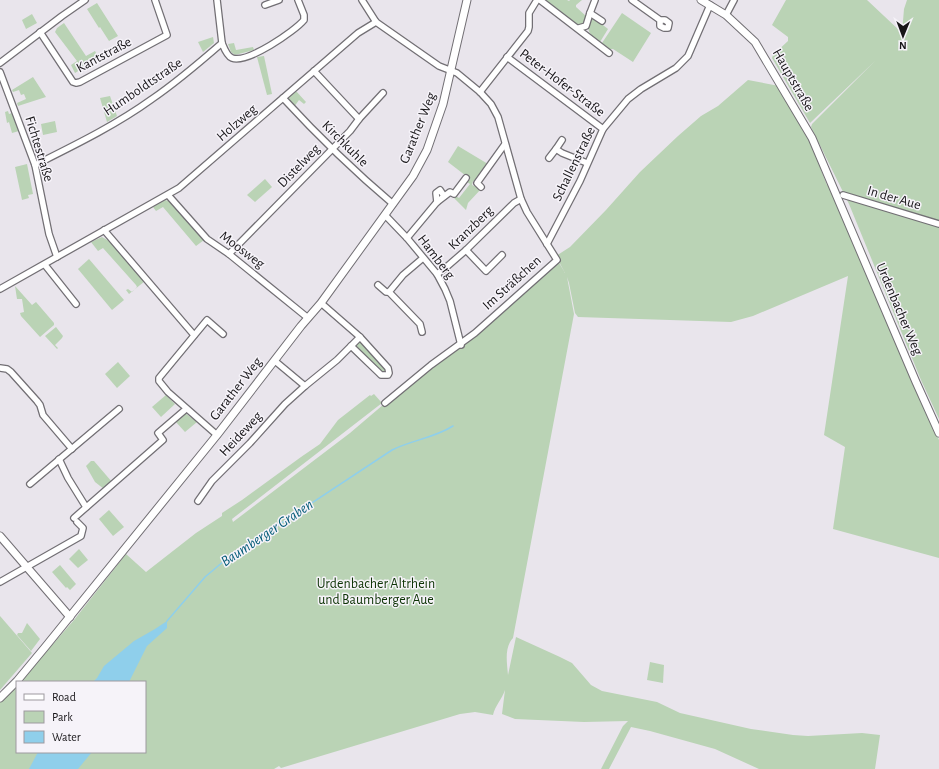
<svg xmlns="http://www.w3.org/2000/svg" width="939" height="769" font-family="'Alegreya Sans',sans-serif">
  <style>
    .green { fill: #bad3b5 }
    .water { fill: #8fcfeb }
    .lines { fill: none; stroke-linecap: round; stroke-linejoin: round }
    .stream { stroke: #8fcfeb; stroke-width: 1.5 }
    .minor-casing { stroke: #726f74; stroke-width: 8 }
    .tertiary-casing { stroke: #726f74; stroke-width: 9 }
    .minor { stroke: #fff; stroke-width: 5.5 }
    .tertiary { stroke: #fff; stroke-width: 7 }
    .labels { text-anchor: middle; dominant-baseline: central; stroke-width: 3; stroke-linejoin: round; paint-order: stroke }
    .street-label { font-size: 14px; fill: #171518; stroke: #f6f3f9 }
    .park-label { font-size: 14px; fill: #0e3406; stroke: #f6f3f9 }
    .water-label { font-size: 15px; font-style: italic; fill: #045c78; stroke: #f6f3f9 }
  </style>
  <rect width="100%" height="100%" fill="#e9e5ec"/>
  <!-- green -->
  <g class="green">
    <polygon points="543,0 567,0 569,1 570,0 582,0 576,5 576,7 586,16 585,24 579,27"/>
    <polygon points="786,0 867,0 900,31 899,33 902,33 904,9 907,0 939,0 939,419 921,380 849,204 811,127 812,124 875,61 810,123 772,58 773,55 788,41 788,37 772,25"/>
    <polygon points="97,3 118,36 109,41 100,27 99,28 87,9"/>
    <polygon points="622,13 651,33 633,62 613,49 610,49 602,43"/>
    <polygon points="32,14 37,23 26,29 22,20"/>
    <path d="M594,18L608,29L600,42C590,35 585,31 591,19Z"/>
    <polygon points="64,23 86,56 95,51 98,57 82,66 83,68 75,73 71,65 77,61 55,32 57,28"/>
    <polygon points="213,37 214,43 203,52 198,42"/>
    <polygon points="234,43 236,50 253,47 254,50 235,55 231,52 228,44"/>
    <polygon points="264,56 272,94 267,95 257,57"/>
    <polygon points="33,77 46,97 18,106 17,103 26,99 24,94 21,95 19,90 13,92 12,90"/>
    <path d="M748,80L779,86L805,131L823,169L821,170L827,185L830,184L913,383L939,440V558L833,529L845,447L824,435L848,276L753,316L731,322L578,317L575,313L569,283L567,277L574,314L513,638C504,648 507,662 508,675L516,637L560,657L572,663L591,685L602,691L657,702L680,713L751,729L793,735L808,736L862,733L880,735L875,769H759L715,749L650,731L631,727L609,769H601L623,726L628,721L584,722L515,719L502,714L505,690C502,699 495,706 493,715L475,712L460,714L281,768L279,766L274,769H0V702L17,685V752H145V682H20L74,620L126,554L146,572L196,533L222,516V513L242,500L301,457L320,444L338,420L370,395L371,396L374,394L382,403L232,519L233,522L350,433L404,387L457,347L461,348L558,261L565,273L556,256L570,247L606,210L640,172L678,136L701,116L718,106Z"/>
    <polygon points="296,91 306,102 304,104 299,100 294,107 288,98"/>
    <polygon points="110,96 117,116 107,122 100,98"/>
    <polygon points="8,111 9,114 12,113 19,131 12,133 9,122 7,123 5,112"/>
    <polygon points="55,121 57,132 43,135 41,124"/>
    <polygon points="458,146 488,164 475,182 473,181 472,185 481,189 468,203 466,210 454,198 456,196 459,198 470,184 467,182 470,179 448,162"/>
    <polygon points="27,164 33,194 28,195 29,198 22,200 15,167"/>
    <polygon points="265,179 272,187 255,202 247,195"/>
    <polygon points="165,200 169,201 204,240 196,246 163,207 156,211 153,207"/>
    <polygon points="102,237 109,241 145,281 129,294 126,290 128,289 132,292 137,287 136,285 103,248 98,251 91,242"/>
    <polygon points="89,259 124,300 112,310 78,269"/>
    <polygon points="15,286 32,305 36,302 54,323 54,325 40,337 21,316 20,313 24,312 22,299 17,299"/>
    <polygon points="56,327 63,336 62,338 55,345 58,348 57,349 45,336"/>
    <polygon points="362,341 385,366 387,372 385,373 381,371 357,349 357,343"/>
    <polygon points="118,362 130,376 117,388 105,374"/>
    <polygon points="166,395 175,404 161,417 152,407"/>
    <polygon points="185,413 197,422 185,432 175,421"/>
    <polygon points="91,461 94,461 112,482 104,489 95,482 86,466"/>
    <polygon points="109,510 124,527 113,536 99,519"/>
    <polygon points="79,549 88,560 78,568 69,559"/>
    <polygon points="60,565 76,584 70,590 67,587 66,588 52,572"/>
    <polygon points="0,616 32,653 0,690"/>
    <polygon points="27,623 40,639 31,651 17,635 18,633 22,633"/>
    <polygon points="650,662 664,665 663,683 647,680"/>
  </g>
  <!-- water -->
  <g class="water">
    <polygon points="167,621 167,628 147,646 129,682 93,682 97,678 104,666 134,641 155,629"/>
    <polygon points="38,752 92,752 78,769 29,769"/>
  </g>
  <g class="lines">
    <!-- stream -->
    <path class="stream" d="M167,621L205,577L224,561L392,450C412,440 434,438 453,426"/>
    <defs>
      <g id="minor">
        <polyline points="362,0 376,22 439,66 457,73 480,92 491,104 498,117 521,199 527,212 557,260 475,333 431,365 385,403"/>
        <polyline points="540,0 609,53"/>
        <polyline points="632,0 660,20 665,20 669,23 668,28 664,28 660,26 660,20"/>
        <polyline points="265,5 279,0"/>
        <polyline points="590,13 602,21"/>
        <polyline points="726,15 734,0"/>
        <polyline points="579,28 586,26 590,13 595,0"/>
        <polyline points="40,32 73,82 76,83 80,82 167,35 155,0"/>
        <path d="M222,43C224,48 227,56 232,58C247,64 295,31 304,20V15L298,0"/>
        <polyline points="507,57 603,129"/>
        <polyline points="0,63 62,16 85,0"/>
        <polyline points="314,71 359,119"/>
        <polyline points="0,72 35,165 49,234 57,257"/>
        <polyline points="480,92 528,31 529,27 529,13 537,0"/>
        <path d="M283,98C318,136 354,171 393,204"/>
        <polyline points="562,140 556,149 562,153 587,163"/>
        <polyline points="549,158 556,149"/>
        <path d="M35,165C75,145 116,125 152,99C177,82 199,63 222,43L217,0"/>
        <polyline points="481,187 477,183 505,144"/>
        <polyline points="168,195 207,239 229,254 308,318"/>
        <polyline points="843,195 939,224"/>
        <polyline points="437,202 436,193 440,190 444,196"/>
        <polyline points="385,215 407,238 437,274 445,289 450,301 461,345"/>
        <polyline points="104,230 194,335"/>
        <polyline points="407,238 437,202 450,192 454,194 466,178"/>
        <polyline points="547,244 580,181 603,129 628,99 641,89 676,68 688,56 710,5"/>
        <polyline points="466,250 486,271 502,255"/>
        <polyline points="229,254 350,131 359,119 383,93"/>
        <polyline points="45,265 76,304"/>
        <polyline points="437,274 443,270 466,250 514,203 521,199"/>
        <polyline points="378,285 386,292 389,292"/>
        <polyline points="0,289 179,188 358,33 376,22"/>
        <polyline points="321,303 360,337 388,368 389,373 388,375 381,375 378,372 351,346"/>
        <polyline points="422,332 420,324 389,292 403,275 423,258"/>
        <polyline points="275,361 305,386"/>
        <polyline points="0,368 7,369 11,372 37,401 40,405 43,415 72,449"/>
        <polyline points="217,435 168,392 159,381 159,378 207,320 223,334"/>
        <polyline points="59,459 68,478 86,507"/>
        <polyline points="30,484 119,409"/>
        <polyline points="198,501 212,481 250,443 285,404 305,386 337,360 360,337"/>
        <polyline points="74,518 163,440 158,433 186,409"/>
        <polyline points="0,582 81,536 83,528 77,522"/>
      </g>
      <g id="tertiary">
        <polyline points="701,0 726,15 755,42 812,138 916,382 939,433"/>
        <polyline points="0,536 70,617"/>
        <polyline points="0,698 17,681 46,646 217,435 301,326 321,303 413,176 427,150 443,104 467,0"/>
      </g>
    </defs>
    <!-- minor casing -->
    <use href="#minor" class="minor-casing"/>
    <!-- tertiary casing -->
    <use href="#tertiary" class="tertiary-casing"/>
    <!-- minor -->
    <use href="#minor" class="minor"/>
    <!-- tertiary -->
    <use href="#tertiary" class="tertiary"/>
  </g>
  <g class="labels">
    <!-- street labels -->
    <g class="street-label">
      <text transform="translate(104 55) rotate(-28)">Kantstraße</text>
      <text transform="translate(793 80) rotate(60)">Hauptstraße</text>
      <text transform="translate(562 83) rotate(37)">Peter-Hofer-Straße</text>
      <text transform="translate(143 87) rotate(-34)">Humboldtstraße</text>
      <text transform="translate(237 123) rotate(-41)">Holzweg</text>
      <text transform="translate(418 128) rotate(-68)">Garather Weg</text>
      <text transform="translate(345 144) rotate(45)">Kirchkuhle</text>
      <text transform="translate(39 149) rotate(73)">Fichtestraße</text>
      <text transform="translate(574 164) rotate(-64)">Schallenstraße</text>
      <text transform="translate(299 166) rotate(-46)">Distelweg</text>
      <text transform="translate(894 198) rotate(16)">In der Aue</text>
      <text transform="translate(471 228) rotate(-44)">Kranzberg</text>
      <text transform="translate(242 250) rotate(37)">Moosweg</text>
      <text transform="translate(436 257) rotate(53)">Hamberg</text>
      <text transform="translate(512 283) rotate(-42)">Im Sträßchen</text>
      <text transform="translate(899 309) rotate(67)">Urdenbacher Weg</text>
      <text transform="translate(236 389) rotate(-52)">Garather Weg</text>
      <text transform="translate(241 434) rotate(-47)">Heideweg</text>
    </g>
    <!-- park labels -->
    <g class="park-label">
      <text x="376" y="584">Urdenbacher Altrhein<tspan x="376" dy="16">und Baumberger Aue</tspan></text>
    </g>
    <!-- water labels -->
    <g class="water-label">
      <text transform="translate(267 533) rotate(-34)">Baumberger Graben</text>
    </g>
  </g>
  <!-- legend -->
  <rect x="16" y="681" width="130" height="72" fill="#f6f3f9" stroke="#9d9a9f"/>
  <rect x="24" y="694" width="20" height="6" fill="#ffffff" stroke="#9d9a9f"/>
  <text x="52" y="701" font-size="12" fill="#171518">Road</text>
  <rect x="24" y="711" width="20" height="12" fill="#bad3b5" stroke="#9d9a9f"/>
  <text x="52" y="721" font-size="12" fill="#171518">Park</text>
  <rect x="24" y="731" width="20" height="12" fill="#8fcfeb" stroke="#9d9a9f"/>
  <text x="52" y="741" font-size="12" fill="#171518">Water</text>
  <!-- north arrow -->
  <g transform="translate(903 36) rotate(181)" stroke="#f6f3f9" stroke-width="3" paint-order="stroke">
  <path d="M0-3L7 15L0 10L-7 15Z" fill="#171518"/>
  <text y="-6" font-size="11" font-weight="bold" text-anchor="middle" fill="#171518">N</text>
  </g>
</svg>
